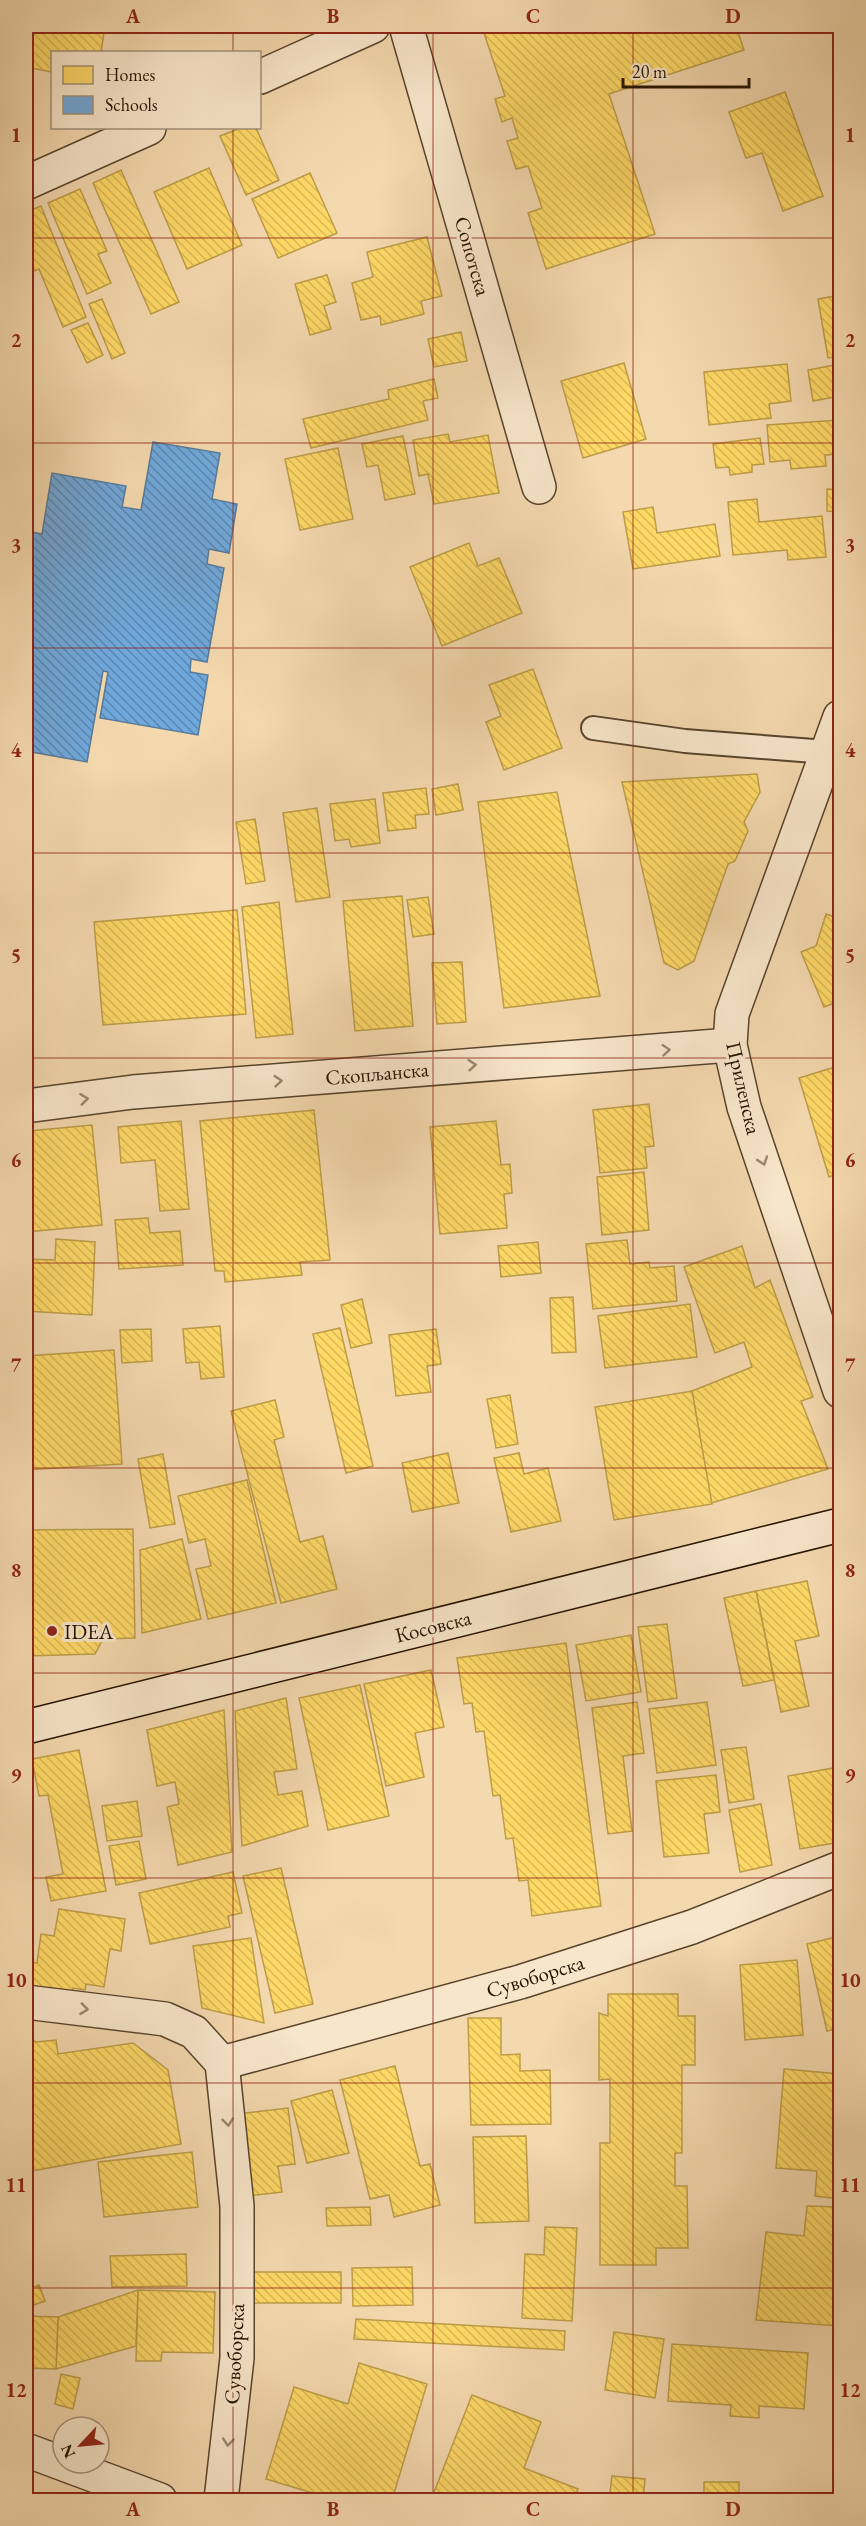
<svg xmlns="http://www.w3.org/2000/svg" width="866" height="2526" font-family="'EB Garamond',serif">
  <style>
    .homes { fill: url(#homes-back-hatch); stroke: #bd9d48; stroke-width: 1.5 }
    .schools { fill: url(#schools-back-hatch); stroke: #587b9a; stroke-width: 1.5 }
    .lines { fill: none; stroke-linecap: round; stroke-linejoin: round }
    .service-casing { stroke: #58442c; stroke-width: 26 }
    .minor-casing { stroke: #58442c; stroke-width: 36 }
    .tertiary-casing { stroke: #58442c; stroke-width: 36 }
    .secondary-casing { stroke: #241201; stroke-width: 36 }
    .service { stroke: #f8e6ca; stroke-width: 22 }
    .minor { stroke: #f8e6ca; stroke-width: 33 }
    .tertiary { stroke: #f8e6ca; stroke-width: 33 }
    .secondary { stroke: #f8e6ca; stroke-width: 33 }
    .oneway { stroke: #998770 }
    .grid { fill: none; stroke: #8f2418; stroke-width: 1.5; stroke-opacity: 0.55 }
    .poi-dot { fill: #8f2418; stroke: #f8e6ca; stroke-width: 2 }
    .labels { text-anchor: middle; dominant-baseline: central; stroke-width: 6; stroke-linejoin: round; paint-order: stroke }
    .street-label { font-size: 21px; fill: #241201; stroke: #f8e6ca }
    .poi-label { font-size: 21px; fill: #241201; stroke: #f8e6ca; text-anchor: start }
    .neatline { fill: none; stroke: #8f2418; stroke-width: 2 }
    .grid-label { font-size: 20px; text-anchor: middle; font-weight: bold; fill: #8f2418 }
  </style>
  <defs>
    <pattern id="homes-back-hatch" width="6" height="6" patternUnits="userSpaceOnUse" patternTransform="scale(1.5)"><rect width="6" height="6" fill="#ffd966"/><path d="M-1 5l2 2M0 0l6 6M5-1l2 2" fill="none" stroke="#dab957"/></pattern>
    <pattern id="schools-back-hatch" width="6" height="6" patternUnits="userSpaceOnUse" patternTransform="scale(1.5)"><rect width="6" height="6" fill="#6fa8dc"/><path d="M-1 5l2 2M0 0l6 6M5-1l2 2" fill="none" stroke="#5b87b0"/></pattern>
  </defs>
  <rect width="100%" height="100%" fill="#f4d8ae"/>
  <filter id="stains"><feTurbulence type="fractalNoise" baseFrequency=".00333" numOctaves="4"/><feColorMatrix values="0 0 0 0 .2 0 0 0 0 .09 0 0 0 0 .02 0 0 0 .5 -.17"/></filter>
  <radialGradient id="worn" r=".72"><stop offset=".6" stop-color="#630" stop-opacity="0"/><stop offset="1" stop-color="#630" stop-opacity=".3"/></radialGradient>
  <!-- homes -->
  <g class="homes">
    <polygon points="26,26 105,26 101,52 52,52 52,72 26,67"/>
    <polygon points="496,26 736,26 744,50 609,94 655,234 546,269 528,213 542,208 528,166 516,169 507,141 518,138 512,118 502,122 495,99 505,96 483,30"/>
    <polygon points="785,92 823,196 783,211 762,153 746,158 729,112"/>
    <polygon points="241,128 256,128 279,180 246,195 220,136"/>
    <polygon points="209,168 242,245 187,269 154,192"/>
    <polygon points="121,170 179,302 151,314 93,183"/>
    <polygon points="310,173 337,233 278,258 252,199"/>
    <polygon points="80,189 107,251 98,254 111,283 87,294 48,203"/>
    <polygon points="41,206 86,317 63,327 39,269 27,274 26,271 26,212"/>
    <polygon points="427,237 442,296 421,301 424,314 381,325 380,316 361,320 352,283 373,277 367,252"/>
    <polygon points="327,275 336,302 324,306 331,329 310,335 295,284"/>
    <polygon points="840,295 840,356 828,358 818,299"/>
    <polygon points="102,299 125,353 112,359 89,304"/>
    <polygon points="88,323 103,355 87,363 71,330"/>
    <polygon points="461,332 467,361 434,367 428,339"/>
    <polygon points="624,363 646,439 583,458 561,381"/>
    <polygon points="787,364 791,401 769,404 771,418 709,425 704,372"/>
    <polygon points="840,364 840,396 813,401 808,370"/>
    <polygon points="434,379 438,398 423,401 428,420 311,448 303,419 389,399 388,390"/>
    <polygon points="840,420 840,454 825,455 826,466 791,469 790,460 770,462 767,425"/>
    <polygon points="448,434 450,442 488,435 499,493 434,504 428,474 419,476 413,440"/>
    <polygon points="403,436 415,494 385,500 378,465 367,467 362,444"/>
    <polygon points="760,438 764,464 752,465 752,472 730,475 729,467 716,468 713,444"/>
    <polygon points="338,448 353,519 300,530 285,459"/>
    <polygon points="827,489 840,490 840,512 827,511"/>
    <polygon points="757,499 759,522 822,516 826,557 788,560 787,550 733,555 728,502"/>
    <polygon points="653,507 657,533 715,524 720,556 633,569 623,512"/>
    <polygon points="469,543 478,566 499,558 522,613 442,646 410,567"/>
    <polygon points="533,669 562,748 504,770 486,722 501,716 489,685"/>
    <polygon points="757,774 760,792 744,822 748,831 735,861 728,864 694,961 678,970 664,963 622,782"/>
    <polygon points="458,784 463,810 436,815 432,789"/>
    <polygon points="426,788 429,814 415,815 416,828 388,831 383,793"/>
    <polygon points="557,792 600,996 504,1008 478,802"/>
    <polygon points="375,799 380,843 351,847 349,839 335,841 330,804"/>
    <polygon points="317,808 330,897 296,902 283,813"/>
    <polygon points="255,819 265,881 246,884 236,822"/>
    <polygon points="402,896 413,1026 355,1031 343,901"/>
    <polygon points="428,897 434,934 413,937 407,900"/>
    <polygon points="279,902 293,1034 256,1038 242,907"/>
    <polygon points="237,910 246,1014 103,1025 94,922"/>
    <polygon points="826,914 840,919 840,1001 824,1007 801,952 816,946"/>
    <polygon points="462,962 466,1022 437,1024 432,963"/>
    <polygon points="838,1066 840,1093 834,1095 840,1114 840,1173 829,1177 799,1078"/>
    <polygon points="649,1104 654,1146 645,1147 647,1168 600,1173 593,1110"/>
    <polygon points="314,1110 330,1260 300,1262 302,1275 225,1282 224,1271 215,1271 200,1121"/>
    <polygon points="181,1121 189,1209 160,1211 155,1160 121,1163 118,1127"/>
    <polygon points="496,1121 501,1165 510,1164 512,1193 504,1194 507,1228 440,1234 430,1127"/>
    <polygon points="92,1125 102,1225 26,1232 26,1140 29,1131"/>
    <polygon points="644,1172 649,1230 602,1235 597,1177"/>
    <polygon points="148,1218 150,1233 180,1231 183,1265 119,1269 115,1220"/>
    <polygon points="56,1239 95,1242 92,1315 26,1311 26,1259 55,1260"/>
    <polygon points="627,1240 630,1264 649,1262 650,1268 674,1266 677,1301 593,1309 586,1244"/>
    <polygon points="538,1242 541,1273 501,1277 498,1246"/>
    <polygon points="742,1246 755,1288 770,1280 813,1397 801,1401 828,1469 711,1503 692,1391 752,1367 744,1342 715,1353 684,1267"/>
    <polygon points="573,1297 576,1352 552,1353 550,1298"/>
    <polygon points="362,1299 372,1343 351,1348 341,1305"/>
    <polygon points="690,1304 697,1357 605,1368 598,1316"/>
    <polygon points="220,1326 224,1377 201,1379 199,1362 186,1363 183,1329"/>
    <polygon points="340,1328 373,1466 346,1473 313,1334"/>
    <polygon points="151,1329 152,1361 122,1363 120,1330"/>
    <polygon points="436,1329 441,1364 427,1366 431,1392 396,1396 389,1335"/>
    <polygon points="114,1350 122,1464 26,1470 26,1356"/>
    <polygon points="692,1391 712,1504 614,1520 595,1407"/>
    <polygon points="510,1395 518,1444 496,1448 487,1399"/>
    <polygon points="275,1400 284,1437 274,1440 300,1542 323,1536 337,1589 281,1603 231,1411"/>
    <polygon points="448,1453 459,1503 412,1512 402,1463"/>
    <polygon points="519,1453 524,1474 548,1468 561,1521 511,1532 494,1458"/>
    <polygon points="163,1454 175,1524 150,1528 138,1459"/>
    <polygon points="247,1480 276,1603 208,1619 196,1569 211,1566 205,1539 189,1543 178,1496"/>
    <polygon points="133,1529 135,1638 103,1639 95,1654 26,1656 26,1530"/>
    <polygon points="182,1539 201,1619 142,1633 140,1550"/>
    <polygon points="807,1581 819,1636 795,1641 809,1706 781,1712 756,1591"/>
    <polygon points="756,1591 774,1680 743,1686 724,1598"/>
    <polygon points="667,1624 677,1698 648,1702 638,1627"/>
    <polygon points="631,1635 641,1692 586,1701 576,1645"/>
    <polygon points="566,1643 601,1906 532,1916 528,1880 519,1881 513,1838 506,1839 500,1795 493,1796 484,1731 476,1732 472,1703 464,1704 457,1658"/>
    <polygon points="431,1670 444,1727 415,1733 424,1777 386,1786 364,1684"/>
    <polygon points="360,1685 389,1816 328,1830 299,1698"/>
    <polygon points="286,1698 297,1769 274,1772 278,1795 302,1791 308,1826 242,1846 235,1711"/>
    <polygon points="637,1702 644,1753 623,1756 632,1831 608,1834 592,1708"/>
    <polygon points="707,1702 716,1765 657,1773 649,1709"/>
    <polygon points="224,1710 232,1852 178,1865 167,1807 179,1804 175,1782 157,1786 147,1730"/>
    <polygon points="746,1747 754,1799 729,1803 721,1750"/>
    <polygon points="79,1750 106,1891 51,1901 46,1877 63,1874 48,1795 39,1796 32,1759"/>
    <polygon points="839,1767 840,1842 800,1849 788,1776"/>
    <polygon points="716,1775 720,1812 704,1814 709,1853 664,1857 656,1781"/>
    <polygon points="137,1801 142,1836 107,1841 102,1806"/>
    <polygon points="761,1804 772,1865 740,1872 729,1810"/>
    <polygon points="139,1841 146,1879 116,1885 109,1846"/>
    <polygon points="281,1868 313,2004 275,2013 243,1876"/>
    <polygon points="233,1872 242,1913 228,1916 230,1927 150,1944 139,1893"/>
    <polygon points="59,1909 125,1919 121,1951 110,1949 104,1987 86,1984 85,1990 73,1988 72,1994 26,1987 30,1962 37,1963 41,1934 54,1936"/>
    <polygon points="840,1936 840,2028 827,2031 807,1944"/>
    <polygon points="251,1938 264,2023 202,2008 193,1946"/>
    <polygon points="797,1960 803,2035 745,2040 740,1965"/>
    <polygon points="608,1994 678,1994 678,2016 695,2016 695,2065 682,2065 682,2153 675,2153 675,2186 687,2186 688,2248 656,2248 656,2265 600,2265 600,2143 610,2143 610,2079 599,2080 599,2013 608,2016"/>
    <polygon points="468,2018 501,2018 501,2055 520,2054 520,2071 550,2070 551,2124 471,2125"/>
    <polygon points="26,2036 36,2042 56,2040 58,2054 133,2043 168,2070 181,2144 26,2172"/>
    <polygon points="395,2066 420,2166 430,2164 440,2205 394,2217 389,2195 370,2199 340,2080"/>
    <polygon points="784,2069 840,2074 840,2199 815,2196 817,2171 776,2168"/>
    <polygon points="332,2090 349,2153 307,2163 291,2101"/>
    <polygon points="288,2108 295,2164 278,2166 282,2192 248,2196 238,2114"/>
    <polygon points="526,2136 529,2221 475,2223 473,2137"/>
    <polygon points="192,2152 198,2207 104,2217 98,2162"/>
    <polygon points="807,2206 840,2207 840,2326 756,2320 766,2232 804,2236"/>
    <polygon points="370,2207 371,2225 327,2226 326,2208"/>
    <polygon points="545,2227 577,2228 572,2321 522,2318 525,2254 544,2255"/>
    <polygon points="186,2254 187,2286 112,2287 110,2256"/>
    <polygon points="412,2267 413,2305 353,2306 352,2268"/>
    <rect x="252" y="2272" width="89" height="31"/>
    <polygon points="39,2285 45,2301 26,2308 26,2290"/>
    <polygon points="138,2290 215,2292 213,2353 162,2352 161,2361 136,2361"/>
    <polygon points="138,2290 136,2346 56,2369 58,2317"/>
    <polygon points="26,2316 58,2317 56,2369 26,2368"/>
    <polygon points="356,2319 565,2331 564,2350 354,2339"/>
    <polygon points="614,2332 664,2339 655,2398 605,2390"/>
    <polygon points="672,2344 808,2353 804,2409 759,2406 759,2418 730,2416 731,2405 668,2401"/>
    <polygon points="359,2363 427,2384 392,2500 336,2500 266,2479 294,2387 348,2404"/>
    <polygon points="61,2374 80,2378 73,2409 55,2404"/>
    <polygon points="472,2395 541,2422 524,2468 578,2489 573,2500 431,2500"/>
    <polygon points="612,2476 645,2479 643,2500 609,2500"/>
    <rect x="704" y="2482" width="35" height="18"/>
  </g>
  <!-- schools -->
  <polygon class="schools" points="153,442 220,453 212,499 237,504 229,553 209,549 207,564 224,568 207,662 191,659 190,672 208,675 198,735 100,718 108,672 103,671 87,762 26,751 26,531 42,534 52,473 126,486 122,507 141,510"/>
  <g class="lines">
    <defs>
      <polyline id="service" points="593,728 685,741 827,752"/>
      <g id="minor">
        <polyline points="406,26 539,487"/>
        <polyline points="260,77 373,26"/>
        <polyline points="26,183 149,128"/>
        <polyline points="840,717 732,1014 730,1045 744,1107 840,1391"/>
        <polyline points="26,1106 133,1092 730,1045"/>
        <polyline points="26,2002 165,2019 194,2032 222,2063 237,2206 237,2358 221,2500"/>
        <polyline points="222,2063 520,1982 692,1927 840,1868"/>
      </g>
      <polyline id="tertiary" points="26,2450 160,2500"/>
      <polyline id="secondary" points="26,1727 840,1525"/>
    </defs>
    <!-- service casing -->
    <use href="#service" class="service-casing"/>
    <!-- minor casing -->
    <use href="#minor" class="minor-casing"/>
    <!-- tertiary casing -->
    <use href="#tertiary" class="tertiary-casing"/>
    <!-- secondary casing -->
    <use href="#secondary" class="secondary-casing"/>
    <!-- service -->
    <use href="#service" class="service"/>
    <!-- minor -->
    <use href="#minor" class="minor"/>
    <!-- tertiary -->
    <use href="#tertiary" class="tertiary"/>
    <!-- secondary -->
    <use href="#secondary" class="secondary"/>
  </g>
  <!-- one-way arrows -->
  <defs><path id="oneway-chevron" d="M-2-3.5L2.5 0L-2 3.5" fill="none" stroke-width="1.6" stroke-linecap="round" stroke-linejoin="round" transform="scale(1.5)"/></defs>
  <g class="oneway">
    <use href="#oneway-chevron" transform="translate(666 1050) rotate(-5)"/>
    <use href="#oneway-chevron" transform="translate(472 1065) rotate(-5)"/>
    <use href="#oneway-chevron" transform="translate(278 1081) rotate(-5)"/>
    <use href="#oneway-chevron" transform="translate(84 1099) rotate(-7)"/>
    <use href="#oneway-chevron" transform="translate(763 1161) rotate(71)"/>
    <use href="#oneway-chevron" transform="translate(84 2009) rotate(7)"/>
    <use href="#oneway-chevron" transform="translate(228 2122) rotate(84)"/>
    <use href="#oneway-chevron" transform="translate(228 2442) rotate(96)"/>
  </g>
  <!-- grid -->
  <path class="grid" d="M233,26V52M433,26V2500M633,26V2500M233,128V2500M26,238H840M26,443H840M26,648H840M26,853H840M26,1058H840M26,1263H840M26,1468H840M26,1673H840M26,1878H840M26,2083H840M26,2288H840"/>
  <!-- markers -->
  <circle class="poi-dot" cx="52" cy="1631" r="6"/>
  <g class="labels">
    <!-- street labels -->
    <g class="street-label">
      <text transform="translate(473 256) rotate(74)">Сопотска</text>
      <text transform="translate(377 1073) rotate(-5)">Скопљанска</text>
      <text transform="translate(744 1088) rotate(77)">Прилепска</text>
      <text transform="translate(433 1626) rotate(-14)">Косовска</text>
      <text transform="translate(535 1976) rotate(-17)">Сувоборска</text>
      <text transform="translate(234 2354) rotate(-87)">Сувоборска</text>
    </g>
    <!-- poi labels -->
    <g class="poi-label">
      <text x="64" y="1631">IDEA</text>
    </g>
  </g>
  <!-- margin -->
  <rect width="866" height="2526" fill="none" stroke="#f4d8ae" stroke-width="66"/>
  <!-- legend -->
  <rect x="51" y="51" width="210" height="78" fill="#f8e6ca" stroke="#a3917a" stroke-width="1.5"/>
  <rect x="63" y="66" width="30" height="18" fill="#ffd966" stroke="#a3917a" stroke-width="1.5"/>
  <text x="105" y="81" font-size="18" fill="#241201">Homes</text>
  <rect x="63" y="96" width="30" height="18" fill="#6fa8dc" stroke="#a3917a" stroke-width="1.5"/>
  <text x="105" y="111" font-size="18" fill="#241201">Schools</text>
  <!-- north arrow -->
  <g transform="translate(81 2445) rotate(244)"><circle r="28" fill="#f8e6ca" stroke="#a3917a" stroke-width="1.5"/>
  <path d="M0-4.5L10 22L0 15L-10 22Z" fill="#8f2418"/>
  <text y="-9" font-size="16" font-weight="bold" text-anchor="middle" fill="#241201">N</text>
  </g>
  <!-- scale -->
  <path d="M623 78v9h126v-9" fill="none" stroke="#241201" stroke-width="3"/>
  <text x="632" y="78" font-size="18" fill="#241201" stroke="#f8e6ca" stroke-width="4.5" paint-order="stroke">20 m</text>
  <rect x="33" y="33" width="800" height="2460" class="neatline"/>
  <g class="grid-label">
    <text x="133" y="23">A</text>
    <text x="333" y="23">B</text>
    <text x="533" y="23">C</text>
    <text x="733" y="23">D</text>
    <text x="16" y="142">1</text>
    <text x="850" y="142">1</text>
    <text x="16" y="347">2</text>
    <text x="850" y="347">2</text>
    <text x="16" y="552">3</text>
    <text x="850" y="552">3</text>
    <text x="16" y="757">4</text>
    <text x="850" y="757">4</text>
    <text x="16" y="962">5</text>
    <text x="850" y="962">5</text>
    <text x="16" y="1167">6</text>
    <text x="850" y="1167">6</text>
    <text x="16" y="1372">7</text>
    <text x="850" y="1372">7</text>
    <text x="16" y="1577">8</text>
    <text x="850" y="1577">8</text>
    <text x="16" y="1782">9</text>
    <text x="850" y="1782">9</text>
    <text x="16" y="1987">10</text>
    <text x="850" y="1987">10</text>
    <text x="16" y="2192">11</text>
    <text x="850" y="2192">11</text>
    <text x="16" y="2397">12</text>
    <text x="850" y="2397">12</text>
    <text x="133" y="2516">A</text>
    <text x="333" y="2516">B</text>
    <text x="533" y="2516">C</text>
    <text x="733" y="2516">D</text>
  </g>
  <rect width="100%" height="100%" filter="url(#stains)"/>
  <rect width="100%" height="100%" fill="url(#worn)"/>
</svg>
